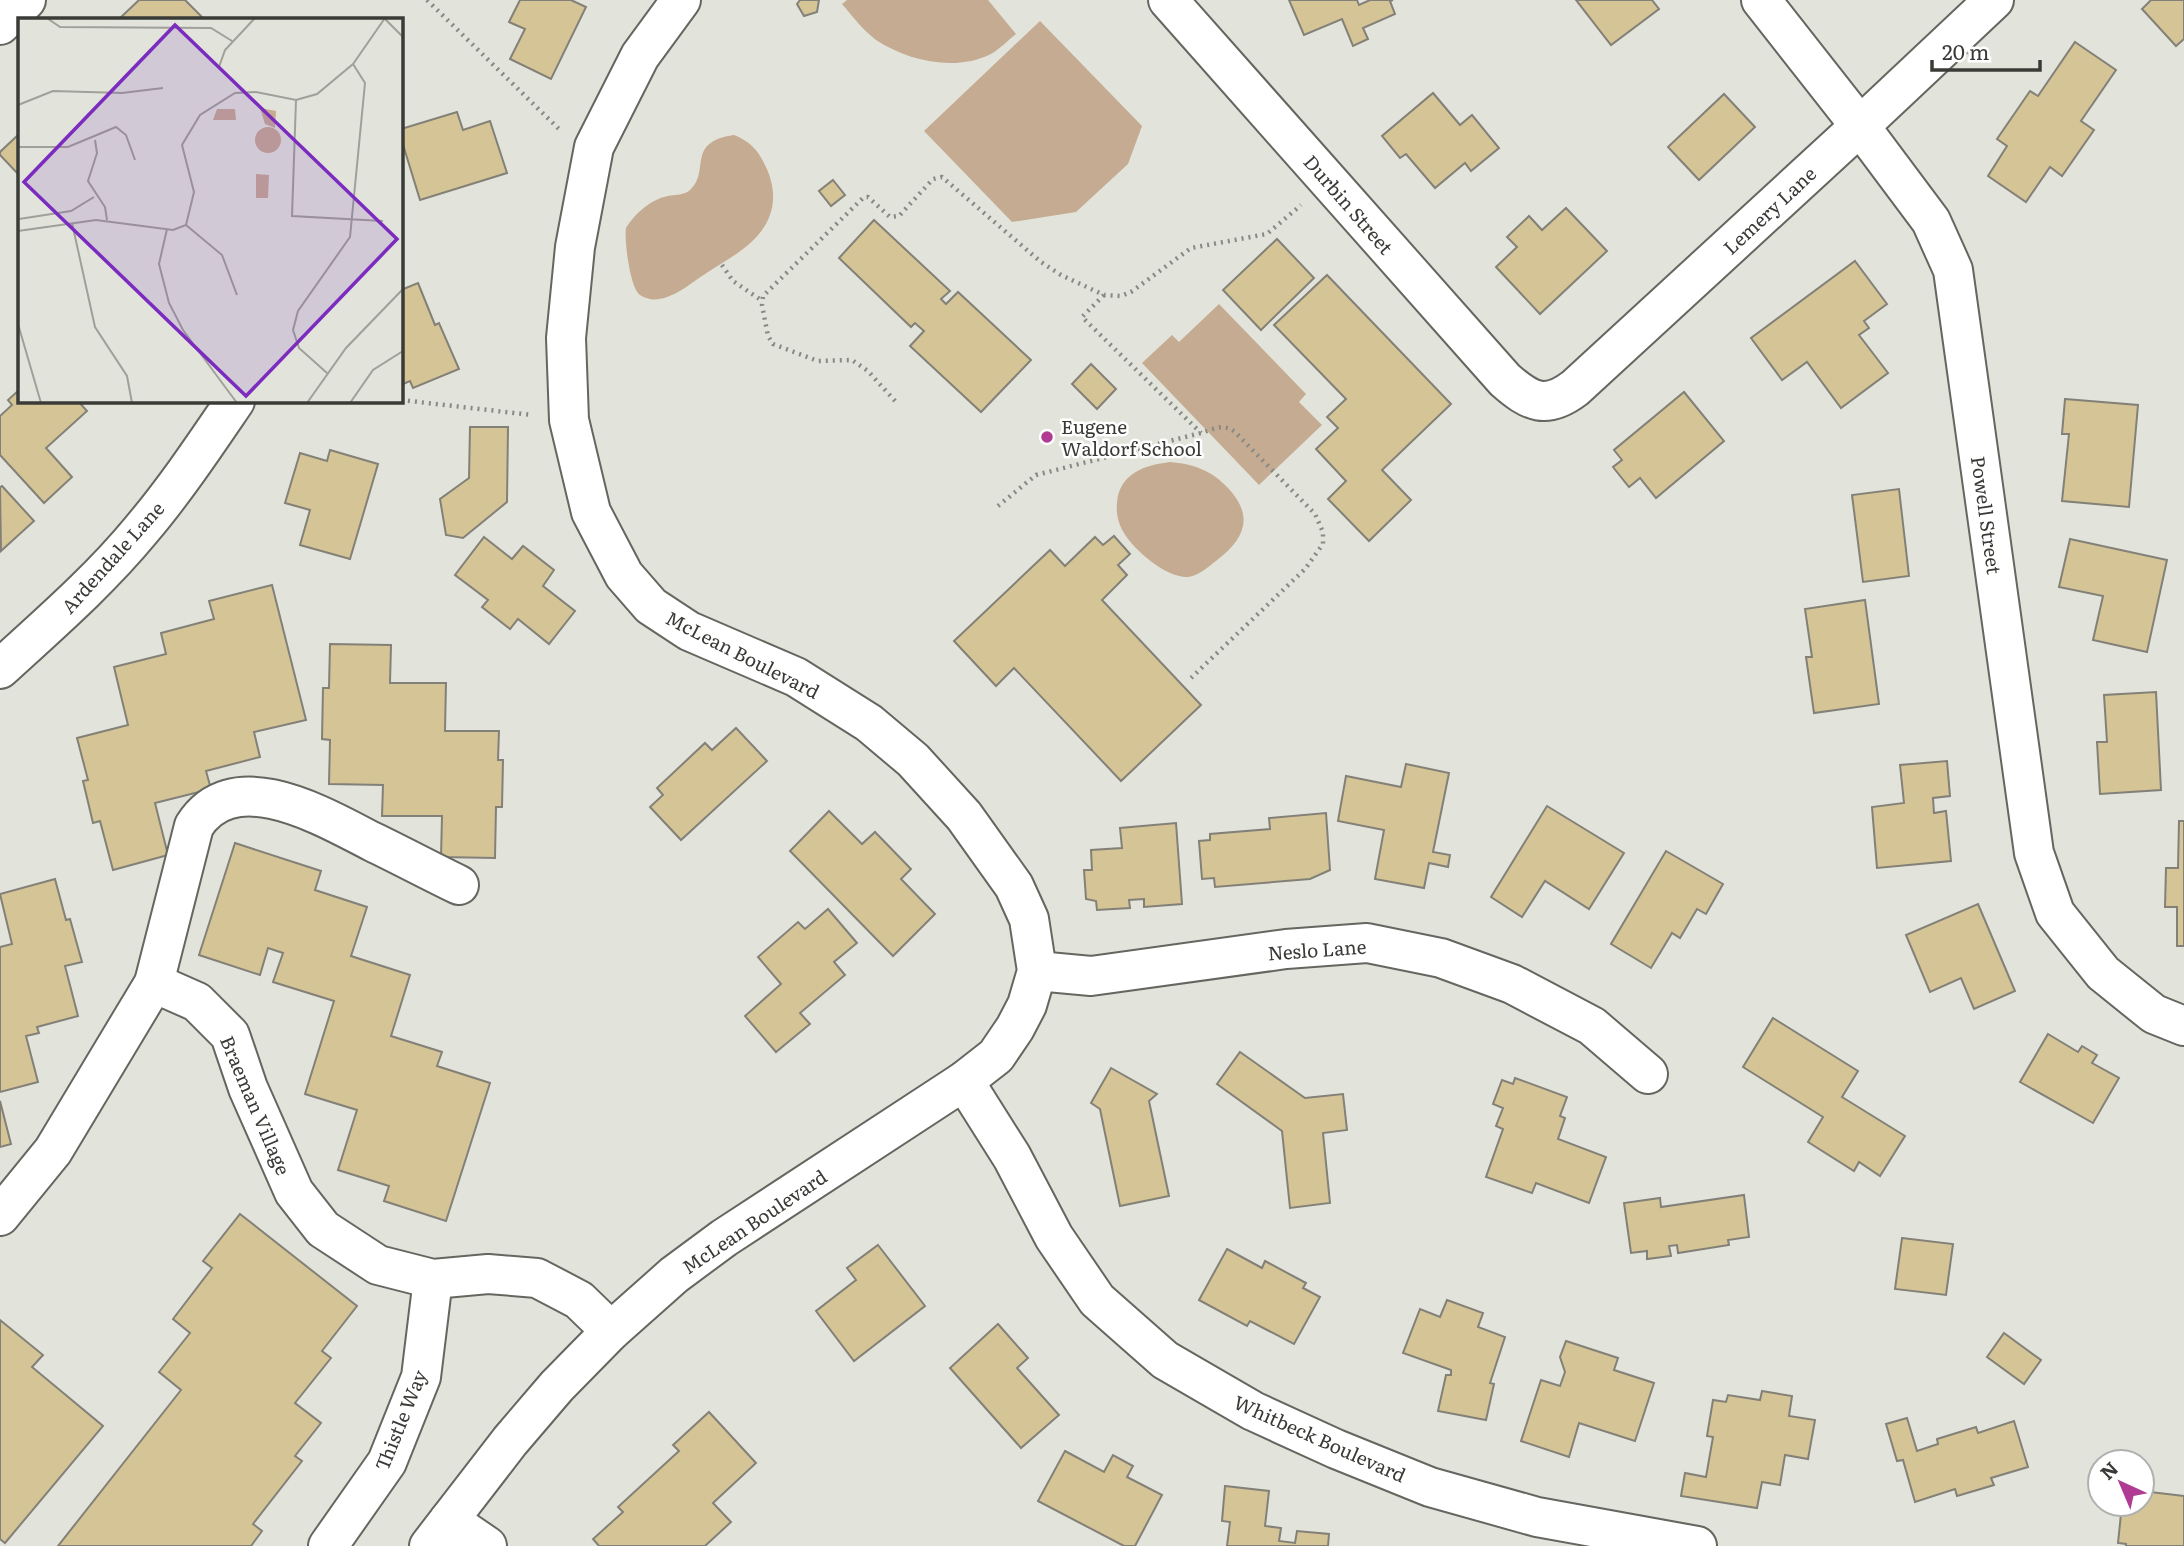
<svg xmlns="http://www.w3.org/2000/svg" width="2184" height="1546" font-family="Literata,serif">
  <style>
    .green { fill: #c6ab93 }
    .building { fill: #d4c496; stroke: #838078; stroke-width: 2 }
    .lines { fill: none; stroke-linecap: round; stroke-linejoin: round }
    .minor-casing { stroke: #64665f; stroke-width: 42 }
    .tertiary-casing { stroke: #64665f; stroke-width: 42 }
    .path { stroke: #878983; stroke-width: 4.5; stroke-dasharray: 2 5; stroke-linecap: butt }
    .minor { stroke: #fff; stroke-width: 38 }
    .tertiary { stroke: #fff; stroke-width: 38 }
    .poi-dot { fill: #b03b93; stroke: #fff; stroke-width: 2.5 }
    .labels { text-anchor: middle; dominant-baseline: central; stroke-width: 5; stroke-linejoin: round; paint-order: stroke }
    .street-label { font-size: 19px; fill: #3a3b37; stroke: #fff }
    .poi-label { font-size: 19px; fill: #3a3b37; stroke: #fff; text-anchor: start }
    .inset-road { fill: none; stroke: #9fa099; stroke-width: 2 }
    .view { fill: #7b2cbf; fill-opacity: 0.15; stroke: #7b2cbf; stroke-width: 3.5 }
    .inset-edge { fill: none; stroke: #3a3b37; stroke-width: 3.5 }
  </style>
  <rect width="100%" height="100%" fill="#e2e4db"/>
  <!-- green -->
  <g class="green">
    <path d="M847,0H988L1016,34C1008,40 1000,49 991,54C955,72 908,61 876,40C863,30 853,17 842,4Z"/>
    <polygon points="1040,21 1142,126 1128,164 1076,212 1012,222 924,131"/>
    <path d="M734,135C749,141 757,149 764,163C773,180 776,198 770,215C759,246 723,261 699,278C684,289 659,308 640,295C630,288 624,240 626,228C634,215 649,201 664,197C674,194 683,196 690,190C711,171 685,142 734,135Z"/>
    <polygon points="1219,304 1306,394 1299,402 1322,425 1259,485 1142,363 1172,335 1179,342"/>
    <path d="M1170,462C1193,464 1211,470 1227,487C1255,516 1245,539 1216,561C1208,567 1198,576 1188,577C1166,578 1134,550 1124,533C1118,523 1116,514 1117,502C1120,473 1145,465 1170,462Z"/>
  </g>
  <!-- building -->
  <g class="building">
    <polygon points="139,0 185,0 204,19 119,19"/>
    <polygon points="520,0 571,0 586,7 551,79 510,59 525,29 509,22"/>
    <polygon points="800,0 819,0 817,12 804,16 797,4"/>
    <polygon points="1289,0 1357,0 1359,5 1370,0 1393,0 1390,1 1395,14 1363,28 1368,39 1353,46 1342,19 1304,35"/>
    <polygon points="1576,0 1652,0 1659,9 1611,45"/>
    <polygon points="2151,0 2184,0 2184,39 2176,46 2142,9"/>
    <polygon points="2075,42 2116,70 2081,121 2094,130 2062,176 2050,167 2026,202 1988,176 2007,146 1997,139 2030,91 2038,96"/>
    <polygon points="1433,93 1460,125 1472,115 1499,148 1471,171 1465,163 1435,188 1406,154 1400,158 1382,136"/>
    <polygon points="1724,94 1755,127 1699,180 1668,147"/>
    <polygon points="457,112 463,130 490,121 507,173 420,200 401,138 401,129"/>
    <polygon points="19,134 19,175 0,155 0,152"/>
    <polygon points="833,180 845,195 831,206 819,191"/>
    <polygon points="1566,208 1607,251 1540,314 1496,267 1517,247 1507,237 1529,216 1542,230"/>
    <polygon points="874,220 950,291 941,299 946,304 958,292 1031,360 981,412 910,346 924,331 915,323 911,327 839,258"/>
    <polygon points="1277,239 1314,278 1261,330 1223,290"/>
    <polygon points="1855,261 1887,304 1864,321 1869,328 1859,335 1888,373 1841,408 1807,362 1782,380 1751,338"/>
    <polygon points="1327,275 1451,404 1382,470 1411,500 1369,541 1328,499 1346,481 1316,449 1338,428 1327,417 1346,399 1274,325"/>
    <polygon points="418,283 435,325 439,323 459,369 413,388 410,381 401,385 401,290"/>
    <polygon points="1091,364 1116,389 1097,409 1072,384"/>
    <polygon points="19,390 19,401 78,401 87,411 46,448 72,477 44,503 0,455 0,416 12,405 8,400"/>
    <polygon points="1684,392 1724,441 1656,498 1640,478 1629,487 1613,467 1622,460 1614,450"/>
    <polygon points="2065,399 2138,405 2129,507 2062,501 2069,434 2062,434"/>
    <polygon points="470,427 508,427 507,502 463,538 446,535 440,499 469,478"/>
    <polygon points="330,450 378,464 350,559 300,545 310,510 285,503 300,453 327,461"/>
    <polygon points="2,486 34,521 1,551 0,487"/>
    <polygon points="1899,489 1909,576 1863,582 1852,495"/>
    <polygon points="1114,536 1130,554 1118,565 1127,575 1102,600 1201,705 1121,781 1014,668 996,686 954,641 1050,550 1065,566 1095,537 1103,545"/>
    <polygon points="484,537 512,559 523,546 554,570 543,586 575,611 549,644 518,619 510,629 482,607 488,600 455,575"/>
    <polygon points="2070,539 2167,560 2147,652 2093,640 2103,596 2059,587"/>
    <polygon points="272,585 306,720 254,732 260,757 206,771 211,789 155,803 168,855 113,870 100,821 93,823 83,781 88,780 77,738 128,725 114,667 166,654 161,633 214,619 209,601"/>
    <polygon points="1865,600 1879,704 1814,713 1806,657 1812,657 1805,609"/>
    <polygon points="330,644 391,645 390,683 446,683 445,731 499,731 498,760 503,760 502,807 496,807 495,858 441,857 442,816 382,816 383,785 329,784 330,740 322,739 323,688 329,688"/>
    <polygon points="2156,692 2161,790 2100,794 2097,742 2107,742 2104,695"/>
    <polygon points="736,728 767,761 681,840 650,807 663,795 657,788 705,743 712,750"/>
    <polygon points="1947,761 1950,796 1933,798 1934,813 1946,811 1951,861 1877,868 1872,807 1904,803 1900,765"/>
    <polygon points="1406,764 1449,773 1433,852 1450,855 1448,867 1429,863 1424,888 1375,879 1384,830 1338,821 1346,776 1401,787"/>
    <polygon points="1547,806 1624,853 1589,909 1545,881 1522,917 1491,897"/>
    <polygon points="829,811 862,844 875,832 911,869 901,879 935,914 893,956 790,851"/>
    <polygon points="1326,813 1330,870 1310,879 1215,887 1214,878 1202,879 1199,841 1210,840 1210,834 1270,829 1269,818"/>
    <polygon points="2179,821 2184,821 2184,946 2177,946 2177,907 2165,907 2166,868 2178,868"/>
    <polygon points="1176,823 1182,904 1144,907 1144,899 1129,900 1130,908 1097,910 1096,901 1086,899 1084,870 1092,870 1091,850 1122,848 1120,828"/>
    <polygon points="235,843 321,871 315,890 367,907 351,956 410,975 391,1036 442,1052 437,1066 490,1083 446,1221 384,1201 389,1186 338,1170 357,1110 305,1094 334,1001 273,982 283,953 268,948 260,975 199,955"/>
    <polygon points="1666,851 1723,884 1706,914 1697,909 1680,938 1672,933 1651,968 1611,944"/>
    <polygon points="55,879 66,920 70,919 82,962 65,966 78,1016 37,1027 39,1033 26,1036 38,1082 0,1092 0,947 12,944 0,894"/>
    <polygon points="1978,904 2015,991 1974,1009 1961,978 1930,992 1906,935"/>
    <polygon points="828,909 857,943 834,962 845,975 800,1013 810,1024 776,1052 745,1016 781,984 758,957 798,922 805,929"/>
    <polygon points="1773,1018 1858,1071 1842,1097 1905,1136 1880,1176 1859,1162 1854,1171 1808,1142 1823,1117 1743,1067"/>
    <polygon points="2048,1034 2078,1052 2082,1046 2097,1055 2092,1063 2119,1078 2093,1123 2020,1082"/>
    <polygon points="1240,1052 1305,1098 1343,1094 1347,1130 1323,1133 1330,1203 1290,1208 1282,1131 1217,1084"/>
    <polygon points="1111,1068 1157,1094 1149,1101 1169,1196 1120,1206 1100,1109 1091,1103"/>
    <polygon points="1515,1078 1567,1097 1560,1116 1565,1118 1558,1139 1606,1157 1589,1203 1536,1183 1532,1193 1486,1177 1503,1129 1496,1126 1503,1108 1493,1104 1502,1080 1513,1084"/>
    <polygon points="0,1101 11,1144 0,1147"/>
    <polygon points="1744,1195 1749,1237 1728,1240 1729,1245 1678,1253 1677,1245 1669,1246 1671,1256 1647,1259 1647,1251 1631,1253 1624,1203 1660,1198 1661,1207"/>
    <polygon points="240,1214 357,1306 322,1351 331,1358 295,1403 321,1423 295,1456 302,1461 253,1524 262,1531 251,1546 58,1546 181,1390 159,1372 190,1333 173,1319 212,1268 203,1261"/>
    <polygon points="1902,1238 1953,1244 1946,1295 1895,1289"/>
    <polygon points="878,1245 925,1306 854,1361 816,1311 856,1280 847,1268"/>
    <polygon points="1227,1249 1262,1268 1265,1261 1306,1283 1303,1288 1320,1297 1294,1344 1250,1321 1247,1326 1199,1300"/>
    <polygon points="1447,1300 1483,1313 1478,1327 1505,1337 1490,1383 1494,1384 1486,1420 1438,1411 1446,1375 1451,1375 1451,1370 1403,1353 1420,1309 1440,1317"/>
    <polygon points="0,1320 43,1355 32,1367 103,1426 5,1543 0,1539"/>
    <polygon points="998,1324 1028,1358 1017,1368 1059,1415 1021,1448 950,1368"/>
    <polygon points="2004,1333 2041,1360 2024,1384 1987,1357"/>
    <polygon points="1566,1341 1618,1358 1614,1370 1654,1383 1635,1441 1579,1423 1569,1457 1521,1441 1541,1380 1560,1386 1565,1372 1560,1357"/>
    <polygon points="1762,1391 1792,1396 1789,1416 1815,1420 1808,1459 1785,1455 1780,1485 1762,1482 1757,1508 1681,1496 1685,1473 1706,1477 1713,1437 1707,1436 1713,1400 1726,1402 1728,1395 1760,1400"/>
    <polygon points="709,1412 756,1463 713,1503 731,1522 705,1546 599,1546 593,1539 623,1512 618,1507 679,1451 673,1445"/>
    <polygon points="1907,1418 1917,1451 1938,1444 1937,1439 1976,1427 1978,1433 2014,1421 2028,1467 1991,1478 1994,1485 1957,1496 1955,1489 1915,1502 1903,1460 1897,1461 1886,1424"/>
    <polygon points="1065,1451 1104,1472 1113,1455 1133,1466 1127,1477 1162,1495 1135,1546 1124,1546 1038,1501"/>
    <polygon points="1225,1486 1269,1491 1265,1526 1281,1528 1279,1541 1295,1543 1297,1531 1329,1534 1328,1546 1227,1546 1230,1522 1222,1521"/>
    <polygon points="2142,1491 2184,1496 2184,1546 2126,1546 2126,1544 2118,1543 2122,1504 2142,1504"/>
  </g>
  <g class="lines">
    <defs>
      <g id="minor">
        <path d="M1168,0L1505,380C1530,402 1546,410 1575,388L1860,126L1994,0"/>
        <polyline points="1761,0 1860,126 1931,221 1953,270 2034,853 2055,913 2103,973 2154,1014 2184,1026"/>
        <polyline points="0,25 26,0"/>
        <path d="M0,669C48,625 99,581 141,530C175,490 205,445 235,401"/>
        <polyline points="1037,971 1091,976 1286,949 1367,943 1441,958 1512,984 1592,1026 1648,1074"/>
        <polyline points="154,983 197,1002 230,1035 248,1088 294,1192 323,1229 378,1265 433,1279 488,1274 537,1278 579,1300 611,1331"/>
        <polyline points="964,1081 1012,1157 1054,1237 1097,1300 1165,1360 1253,1411 1336,1449 1430,1487 1537,1517 1697,1546"/>
        <path d="M0,1216L53,1151L154,983L194,826C234,763 324,817 373,842C402,856 430,871 459,885"/>
        <polyline points="449,1520 487,1546"/>
        <polyline points="328,1546 387,1462 421,1377 433,1279"/>
      </g>
      <polyline id="tertiary" points="429,1546 510,1441 557,1386 611,1331 674,1275 724,1238 964,1081 996,1056 1015,1028 1027,1005 1037,971 1029,919 1014,886 964,816 913,760 869,723 796,677 689,631 651,606 624,575 591,512 569,420 566,338 575,247 594,147 640,56 681,0"/>
    </defs>
    <!-- minor casing -->
    <use href="#minor" class="minor-casing"/>
    <!-- tertiary casing -->
    <use href="#tertiary" class="tertiary-casing"/>
    <!-- path -->
    <g class="path">
      <polyline points="427,0 562,132"/>
      <polyline points="722,265 733,281 761,300"/>
      <polyline points="1104,295 1082,317 1201,433"/>
      <polyline points="401,400 532,415"/>
      <polyline points="895,401 868,371 852,360 818,361 773,344 768,336 762,305 763,296 864,197 868,197 890,217 899,216 933,179 942,177 1041,262 1061,275 1104,295 1121,296 1131,292 1191,248 1267,234 1301,205"/>
      <path d="M998,506L1036,475L1201,433C1213,429 1224,423 1235,432L1315,514L1323,532V544L1305,569L1191,678"/>
    </g>
    <!-- minor -->
    <use href="#minor" class="minor"/>
    <!-- tertiary -->
    <use href="#tertiary" class="tertiary"/>
  </g>
  <!-- markers -->
  <circle class="poi-dot" cx="1047" cy="437" r="7"/>
  <g class="labels">
    <!-- street labels -->
    <g class="street-label">
      <text transform="translate(1349 204) rotate(49)">Durbin Street</text>
      <text transform="translate(1769 210) rotate(-43)">Lemery Lane</text>
      <text transform="translate(1987 515) rotate(82)">Powell Street</text>
      <text transform="translate(112 557) rotate(-48)">Ardendale Lane</text>
      <text transform="translate(743 654) rotate(27)">McLean Boulevard</text>
      <text transform="translate(1317 949) rotate(-4)">Neslo Lane</text>
      <text transform="translate(256 1105) rotate(67)">Braeman Village</text>
      <text transform="translate(754 1221) rotate(-34)">McLean Boulevard</text>
      <text transform="translate(400 1420) rotate(-68)">Thistle Way</text>
      <text transform="translate(1320 1438) rotate(24)">Whitbeck Boulevard</text>
    </g>
    <!-- poi labels -->
    <g class="poi-label">
      <text x="1061" y="426">Eugene<tspan x="1061" dy="22">Waldorf School</tspan></text>
    </g>
  </g>
  <!-- overview -->
  <g transform="translate(18 18)">
    <rect width="385" height="385" fill="#e2e4db"/>
    <path d="M242,90L258,93L257,110L247,106ZM199,91H217L218,102H195ZM237 122a13 13 0 1 1 26 0a13 13 0 1 1-26 0ZM238,156L251,157L250,180H238Z" fill="#c6ab93"/>
    <path class="inset-road" d="M29,0L42,9L193,10L214,23M367,1L385,19M201,49L207,32L237,0M278,82L274,198L365,203M0,87L35,73L104,75L145,70M77,122L79,135L70,163L87,189L89,202M0,129H50L98,109L108,117L117,142M1,201L53,193L76,179M54,205L77,309L109,358L114,385M168,207L204,237L219,277M149,211L141,246L151,285L165,312L219,385M0,213L78,202L155,212L168,207L176,174L164,127L182,97L217,75L238,74L278,82L299,76L335,46L367,0M0,306L23,385M309,355L281,330L275,312L280,293L332,219L347,65L335,46M289,385L328,330L385,271M332,385L355,352L385,333"/>
    <path class="view" d="M157,7L379,221L228,378L6,164Z"/>
    <rect width="385" height="385" class="inset-edge"/>
  </g>
  <!-- north arrow -->
  <g transform="translate(2121 1483) rotate(316)"><circle r="33" fill="#ffffff" stroke="#b0b1af" stroke-width="2"/>
  <path d="M0-5L12 26L0 18L-12 26Z" fill="#b03b93"/>
  <text y="-10" font-size="19" font-weight="bold" text-anchor="middle" fill="#3a3b37">N</text>
  </g>
  <!-- scale -->
  <path d="M1932 60v10h108v-10" fill="none" stroke="#3a3b37" stroke-width="3.5"/>
  <text x="1942" y="60" font-size="21" fill="#3a3b37" stroke="#ffffff" stroke-width="5" paint-order="stroke">20 m</text>
</svg>
